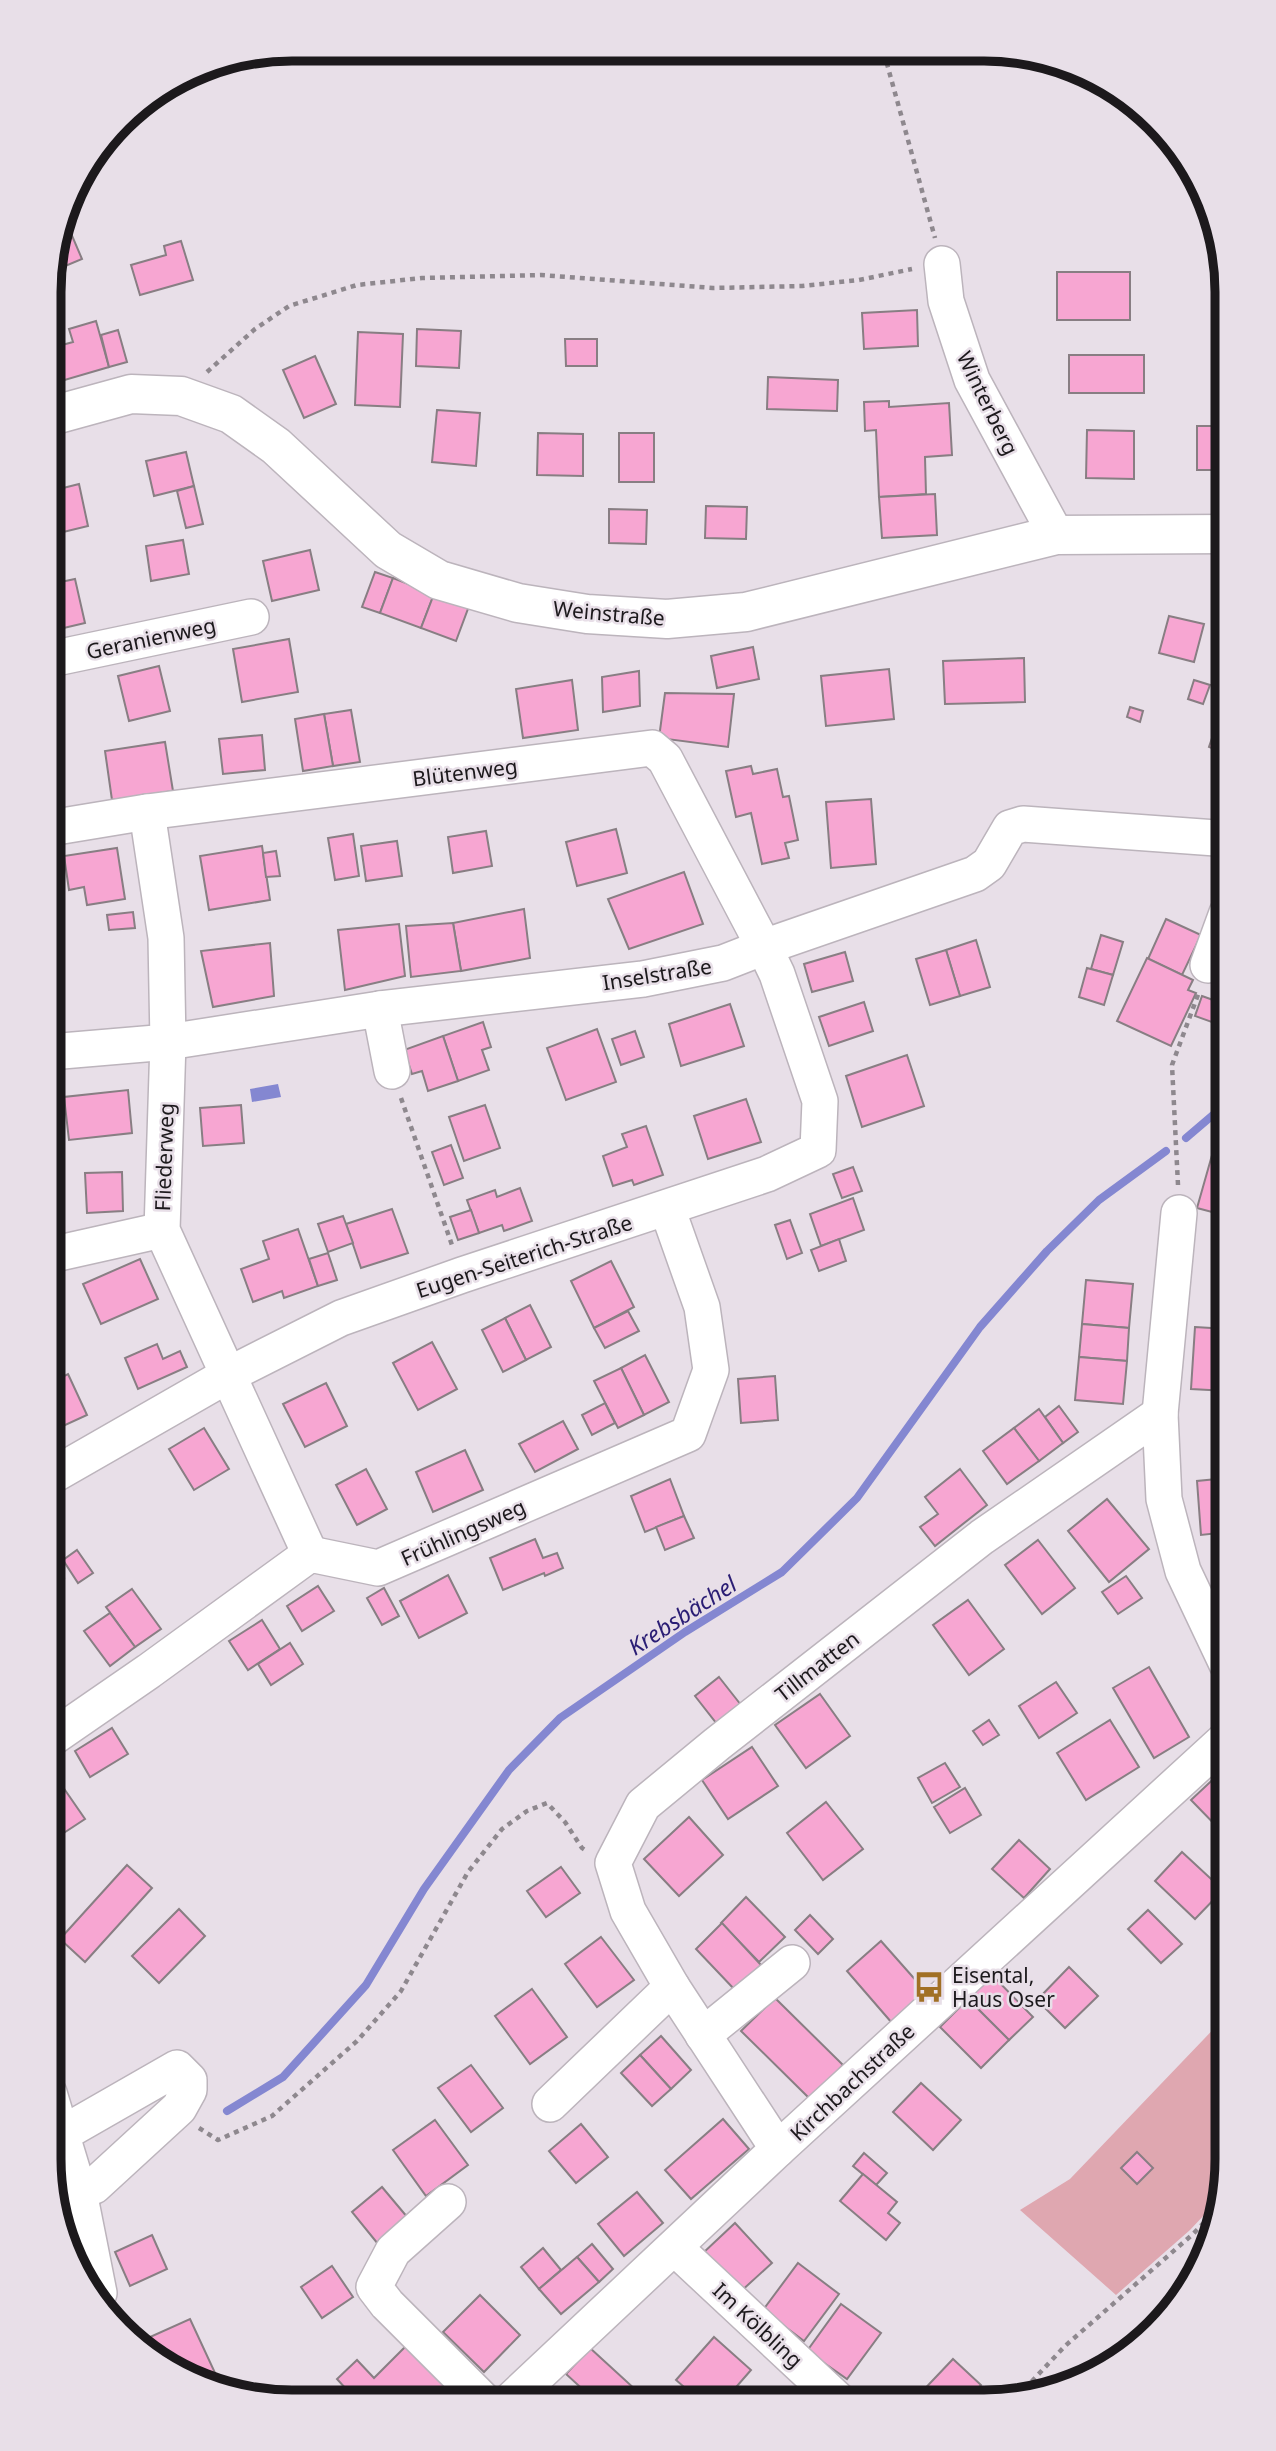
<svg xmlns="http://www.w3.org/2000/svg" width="1276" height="2451" font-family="'Noto Sans',sans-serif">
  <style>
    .green { fill: #dfa7b0 }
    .water { fill: #8487d1 }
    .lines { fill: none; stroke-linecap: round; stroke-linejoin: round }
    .stream { stroke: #8487d1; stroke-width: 8 }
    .building { fill: #f7a6d2; stroke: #887e83; stroke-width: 2 }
    .minor-casing { stroke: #bcb4bc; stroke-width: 38 }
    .major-casing { stroke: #bcb4bc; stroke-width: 41 }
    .path { stroke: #8e888e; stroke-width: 4.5; stroke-dasharray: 5 5; stroke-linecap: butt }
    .minor { stroke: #fff; stroke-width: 35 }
    .major { stroke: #fff; stroke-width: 38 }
    .labels { text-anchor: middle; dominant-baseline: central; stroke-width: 5; stroke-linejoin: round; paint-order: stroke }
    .street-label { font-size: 21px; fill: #1c191c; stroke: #e8dfe8 }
    .poi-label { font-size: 21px; fill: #1c191c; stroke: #e8dfe8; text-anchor: start }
    .water-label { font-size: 23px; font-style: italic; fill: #2a1d74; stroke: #e8dfe8 }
    .rim { fill: none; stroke: #1c191c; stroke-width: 9 }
  </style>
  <rect width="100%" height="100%" fill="#e8dfe8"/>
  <!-- green -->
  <g class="green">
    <polygon points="1226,2016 1226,2175 1222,2196 1190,2230 1116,2295 1020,2210 1070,2179"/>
    <polygon points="49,2142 76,2258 62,2237 49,2159"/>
  </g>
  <!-- water -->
  <polygon class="water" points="278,1084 281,1097 252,1102 250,1089"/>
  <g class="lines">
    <!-- stream -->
    <g class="stream">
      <polyline points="1186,1138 1227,1103"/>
      <polyline points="227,2111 283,2077 366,1985 424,1889 509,1770 560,1718 685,1632 782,1572 857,1498 980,1327 1047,1251 1099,1200 1166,1151"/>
    </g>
  </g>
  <!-- building -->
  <g class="building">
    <polygon points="64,217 82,259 51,272 51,261"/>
    <polygon points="181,241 193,280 140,295 131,265 166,255 164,246"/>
    <rect x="1057" y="272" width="73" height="48"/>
    <polygon points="917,310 918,346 864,349 862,313"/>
    <polygon points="96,321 109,367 51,384 51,348 73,342 69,329"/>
    <polygon points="417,329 461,331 459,368 416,366"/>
    <polygon points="118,330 127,362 109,367 101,335"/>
    <polygon points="358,332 403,334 400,407 355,405"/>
    <polygon points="565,339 597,339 597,366 566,366"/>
    <rect x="1069" y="355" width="75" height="38"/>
    <polygon points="315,356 336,404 304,418 283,370"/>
    <polygon points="768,377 838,380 837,411 767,409"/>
    <polygon points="889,401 889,407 949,403 952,455 925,457 926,494 879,497 876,430 865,431 864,402"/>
    <polygon points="437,410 480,413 476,466 432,462"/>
    <rect x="1197" y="426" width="30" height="44"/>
    <polygon points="1087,430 1134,431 1134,479 1086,478"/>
    <polygon points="538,433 583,434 583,476 537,475"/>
    <rect x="619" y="433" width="35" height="49"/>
    <polygon points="186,452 194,486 154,496 146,461"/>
    <polygon points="79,484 88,526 51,535 51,491"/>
    <polygon points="194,486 203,524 186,528 177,491"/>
    <polygon points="935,494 937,535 882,538 879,497"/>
    <polygon points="706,506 747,507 746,539 705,538"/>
    <polygon points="609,509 647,510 646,544 609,543"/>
    <polygon points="183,540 189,574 151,581 146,546"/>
    <polygon points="310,550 319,590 272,601 263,561"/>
    <polygon points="375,572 393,578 380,613 362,607"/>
    <polygon points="393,578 434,594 421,628 380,613"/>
    <polygon points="75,579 85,623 51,631 51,584"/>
    <polygon points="434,594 469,606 456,641 421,628"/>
    <polygon points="1169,616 1204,624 1194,662 1159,653"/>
    <polygon points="289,639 298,692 242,702 233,649"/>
    <polygon points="753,647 759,679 717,688 711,656"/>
    <polygon points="1024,658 1025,702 945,704 943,661"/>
    <polygon points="159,666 170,711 129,721 118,676"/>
    <polygon points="889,669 894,719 826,726 821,676"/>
    <polygon points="639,671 640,706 603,712 602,677"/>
    <polygon points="572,680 578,730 523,738 516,689"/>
    <polygon points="1194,680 1210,685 1203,704 1188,699"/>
    <polygon points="54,688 60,718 51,720 51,689"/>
    <polygon points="665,693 734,694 728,747 659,738"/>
    <polygon points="1227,694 1227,754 1209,747"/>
    <polygon points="1130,707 1143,711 1140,722 1127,717"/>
    <polygon points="351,710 360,762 333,766 324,714"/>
    <polygon points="324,714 333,766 303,771 295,719"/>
    <polygon points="262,735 265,770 223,774 219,739"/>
    <polygon points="165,742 173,791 112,800 105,751"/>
    <polygon points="751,766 753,774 777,769 783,797 789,796 798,840 785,843 789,858 762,864 751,813 736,817 726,771"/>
    <polygon points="50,773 52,773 57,807 50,808"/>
    <polygon points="871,799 876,864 831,868 826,802"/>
    <polygon points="616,829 627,873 577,886 566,842"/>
    <polygon points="486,831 492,866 453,873 448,837"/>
    <polygon points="353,834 359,876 335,880 328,838"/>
    <polygon points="397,841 402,876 366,881 361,846"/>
    <polygon points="262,846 270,900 209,910 200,856"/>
    <polygon points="117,848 125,899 87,905 84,887 69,890 64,856"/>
    <polygon points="276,851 280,876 266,877 263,853"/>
    <polygon points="684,872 703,924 629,949 608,899"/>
    <polygon points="524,909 530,958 461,971 453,923"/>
    <polygon points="133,912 135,928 109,930 107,915"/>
    <polygon points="1166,919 1201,935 1182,975 1148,959"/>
    <polygon points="453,923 461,971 411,977 406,926"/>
    <polygon points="399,924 405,976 345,990 338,930"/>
    <polygon points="1101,935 1123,942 1113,975 1091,969"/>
    <polygon points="976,940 990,987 960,996 946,950"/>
    <polygon points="270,943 274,996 213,1007 201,951"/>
    <polygon points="946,950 960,996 930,1005 916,959"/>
    <polygon points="845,952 853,981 812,992 804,964"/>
    <polygon points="1147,958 1193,980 1188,990 1196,993 1171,1046 1117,1021"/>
    <polygon points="1087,968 1113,975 1104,1005 1079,997"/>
    <polygon points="1202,996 1227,1005 1227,1016 1223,1026 1195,1016"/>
    <polygon points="864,1002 873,1031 829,1046 819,1017"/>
    <polygon points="730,1004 744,1046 681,1066 669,1024"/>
    <polygon points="483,1022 491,1047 482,1050 489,1070 458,1081 443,1036"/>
    <polygon points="597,1029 616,1082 566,1100 547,1048"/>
    <polygon points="635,1031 644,1057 621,1065 612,1039"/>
    <polygon points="443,1036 458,1081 428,1091 422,1071 412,1074 404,1050"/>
    <polygon points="907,1055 924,1106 862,1127 846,1076"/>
    <polygon points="128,1090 132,1133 69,1140 64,1097"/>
    <polygon points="746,1099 761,1142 708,1159 694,1116"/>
    <polygon points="241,1105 244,1143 203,1146 200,1108"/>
    <polygon points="485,1105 500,1148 464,1161 449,1117"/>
    <polygon points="646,1126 663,1175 634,1185 632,1180 613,1186 603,1156 627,1147 622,1134"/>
    <polygon points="1218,1134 1227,1137 1227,1216 1197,1208"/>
    <polygon points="451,1145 463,1178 444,1185 432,1152"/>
    <polygon points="853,1167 862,1191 842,1198 833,1174"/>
    <polygon points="122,1172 123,1211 87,1213 85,1173"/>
    <polygon points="520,1188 532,1221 504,1231 502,1225 479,1233 467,1200 495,1190 497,1197"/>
    <polygon points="853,1198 864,1230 821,1246 810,1214"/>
    <polygon points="392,1209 408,1253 361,1268 346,1224"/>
    <polygon points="471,1210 479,1233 458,1240 450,1217"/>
    <polygon points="343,1216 353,1243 328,1252 318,1224"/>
    <polygon points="790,1220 802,1253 787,1259 775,1225"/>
    <polygon points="298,1229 318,1286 284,1298 282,1291 253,1302 241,1269 269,1259 263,1241"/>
    <polygon points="839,1239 846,1261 819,1271 811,1250"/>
    <polygon points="328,1253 337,1280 318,1286 309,1259"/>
    <polygon points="140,1259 158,1299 101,1324 83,1284"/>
    <polygon points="611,1261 634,1307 594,1328 571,1281"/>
    <polygon points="1086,1280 1133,1284 1129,1328 1082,1324"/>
    <polygon points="530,1305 551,1347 526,1360 505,1318"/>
    <polygon points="628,1311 639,1331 605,1348 594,1328"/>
    <polygon points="505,1318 526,1360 503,1372 482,1330"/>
    <polygon points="1082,1324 1129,1328 1127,1361 1079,1357"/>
    <polygon points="1195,1327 1227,1329 1227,1391 1191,1389"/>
    <polygon points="432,1342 457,1389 418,1410 393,1363"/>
    <polygon points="157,1344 163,1359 180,1351 187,1367 138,1389 125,1358"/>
    <polygon points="645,1355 669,1402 644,1415 621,1368"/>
    <polygon points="1079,1357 1127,1361 1123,1404 1075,1400"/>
    <polygon points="621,1368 644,1415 618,1428 594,1381"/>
    <polygon points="68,1374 87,1415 50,1432 50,1383"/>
    <polygon points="775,1376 778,1420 741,1423 738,1379"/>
    <polygon points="326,1383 347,1426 305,1447 283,1404"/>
    <polygon points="605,1403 615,1423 592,1435 582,1415"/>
    <polygon points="1059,1406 1078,1432 1063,1443 1045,1417"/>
    <polygon points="1039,1409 1063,1443 1039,1461 1014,1428"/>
    <polygon points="563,1421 578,1449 535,1472 519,1444"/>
    <polygon points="204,1428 229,1469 194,1490 169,1449"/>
    <polygon points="1014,1428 1039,1461 1007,1484 983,1451"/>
    <polygon points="465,1450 483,1490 433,1512 416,1472"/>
    <polygon points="366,1469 387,1509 357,1525 336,1485"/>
    <polygon points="960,1469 987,1505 935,1546 920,1527 938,1514 925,1497"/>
    <polygon points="1227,1478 1227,1532 1201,1535 1197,1481"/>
    <polygon points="670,1479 684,1516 645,1532 631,1496"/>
    <polygon points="1107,1499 1149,1549 1109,1582 1068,1531"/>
    <polygon points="684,1516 694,1538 665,1550 656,1527"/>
    <polygon points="535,1539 543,1558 557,1553 563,1568 545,1576 544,1573 503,1590 490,1558"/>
    <polygon points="1038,1540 1075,1588 1042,1614 1005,1565"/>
    <polygon points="77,1550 93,1573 78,1583 63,1560"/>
    <polygon points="50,1557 64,1578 50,1588"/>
    <polygon points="448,1575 467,1613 419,1638 400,1601"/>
    <polygon points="1126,1576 1142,1598 1118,1614 1102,1592"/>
    <polygon points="318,1586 334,1611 302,1631 287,1606"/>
    <polygon points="384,1588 399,1616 382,1625 367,1598"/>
    <polygon points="132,1589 161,1629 135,1647 106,1607"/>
    <polygon points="968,1600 1004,1649 969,1675 933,1625"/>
    <polygon points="110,1613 135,1647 110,1666 84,1631"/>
    <polygon points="262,1620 280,1649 248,1670 229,1641"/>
    <polygon points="290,1643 303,1664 271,1685 258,1664"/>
    <polygon points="1149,1667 1189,1737 1154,1758 1113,1688"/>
    <polygon points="719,1677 741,1705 717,1724 695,1696"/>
    <polygon points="1056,1682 1077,1713 1039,1738 1019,1706"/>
    <polygon points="820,1694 850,1736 806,1768 775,1725"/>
    <polygon points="989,1720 999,1735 983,1745 973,1731"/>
    <polygon points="1110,1720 1139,1767 1086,1800 1057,1753"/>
    <polygon points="112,1728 128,1754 90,1777 75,1751"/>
    <polygon points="752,1747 778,1786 728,1819 702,1780"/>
    <polygon points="945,1763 960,1787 932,1803 918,1778"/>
    <polygon points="1222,1771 1227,1776 1227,1837 1191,1800"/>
    <polygon points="965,1788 981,1815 950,1833 934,1807"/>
    <polygon points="65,1790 85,1819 50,1842 49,1792 54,1799"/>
    <polygon points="826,1802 863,1849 823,1880 787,1833"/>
    <polygon points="689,1817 723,1855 679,1896 644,1859"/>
    <polygon points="1019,1840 1050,1869 1024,1898 992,1869"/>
    <polygon points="1182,1852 1223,1890 1195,1919 1155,1881"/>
    <polygon points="127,1865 152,1888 85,1962 60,1939"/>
    <polygon points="561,1867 580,1893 546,1917 527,1891"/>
    <polygon points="746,1897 785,1937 759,1962 721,1923"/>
    <polygon points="179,1909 205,1936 159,1983 132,1956"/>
    <polygon points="1148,1910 1182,1944 1161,1963 1128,1929"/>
    <polygon points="810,1915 833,1939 818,1954 795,1930"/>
    <polygon points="722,1923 761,1965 735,1990 696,1949"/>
    <polygon points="601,1937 634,1980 597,2007 565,1964"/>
    <polygon points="881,1941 927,1993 892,2023 847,1971"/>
    <polygon points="1069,1967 1098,1996 1065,2028 1037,2000"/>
    <polygon points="992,1975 1033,2017 1009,2040 968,1999"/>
    <polygon points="532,1989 567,2037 530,2064 495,2016"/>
    <polygon points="775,1998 843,2065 810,2099 741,2031"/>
    <polygon points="968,1999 1009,2040 981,2068 940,2027"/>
    <polygon points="661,2036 691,2070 671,2089 640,2055"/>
    <polygon points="640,2055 671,2089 652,2106 621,2073"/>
    <polygon points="471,2065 503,2108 471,2132 438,2088"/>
    <polygon points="921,2083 961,2120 933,2150 893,2112"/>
    <polygon points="723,2119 749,2149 691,2199 665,2170"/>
    <polygon points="435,2120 468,2165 426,2196 393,2150"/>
    <polygon points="581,2124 608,2157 576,2183 549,2151"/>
    <polygon points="1137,2152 1153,2168 1137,2184 1121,2168"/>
    <polygon points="864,2153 887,2173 876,2185 853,2166"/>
    <polygon points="863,2174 897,2202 888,2213 900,2223 886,2240 840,2201"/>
    <polygon points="382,2187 408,2218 378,2244 352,2212"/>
    <polygon points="637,2192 663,2223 624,2256 598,2224"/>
    <polygon points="735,2223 772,2263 739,2293 703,2253"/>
    <polygon points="152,2235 167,2269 130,2286 115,2252"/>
    <polygon points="592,2244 613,2269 599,2282 577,2257"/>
    <polygon points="543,2248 561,2270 539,2289 521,2267"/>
    <polygon points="577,2257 599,2282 561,2314 539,2289"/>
    <polygon points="798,2263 839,2294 804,2341 763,2310"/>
    <polygon points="332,2266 353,2297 322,2318 301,2287"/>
    <polygon points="480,2295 520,2335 484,2372 443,2332"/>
    <polygon points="841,2304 881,2333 847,2379 807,2351"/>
    <polygon points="190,2319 216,2375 201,2382 185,2377 161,2361 150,2337"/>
    <polygon points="714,2337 751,2370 724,2401 700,2401 676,2380"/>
    <polygon points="411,2341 461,2395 455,2400 381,2400 375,2395 367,2400 356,2400 337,2379 357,2360 374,2378"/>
    <polygon points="590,2348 637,2391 628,2401 584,2401 589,2395 566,2374"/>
    <polygon points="953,2359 981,2385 965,2402 918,2402 915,2399"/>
  </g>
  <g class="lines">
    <defs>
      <g id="minor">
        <polyline points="942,264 946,301 972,380 1056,535"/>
        <polyline points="51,659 251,617"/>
        <polyline points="147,812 166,938 168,1042 162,1230 310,1554"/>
        <polyline points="1208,965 1227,913"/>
        <polyline points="380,1009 392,1071"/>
        <polyline points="50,1052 168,1042 380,1009 643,979 723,963 764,947 975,874 989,864 1010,828 1023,824 1216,838 1227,835"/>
        <polyline points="50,1255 162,1230"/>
        <polyline points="1160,1414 1179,1213"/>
        <polyline points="50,1477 228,1375 341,1318 462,1275 767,1174 818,1150 820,1101 777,974 764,947 665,759 652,748 147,812 50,828"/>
        <polyline points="49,1740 149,1671 310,1554 378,1568 688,1434 711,1370 702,1307 667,1208"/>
        <polyline points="703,2035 792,1963"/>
        <polyline points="49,2093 79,2192 99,2293"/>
        <polyline points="550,2104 672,1987"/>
        <polyline points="59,2131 74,2127 177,2068 189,2080 189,2090 179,2108 94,2186 79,2192"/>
        <polyline points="778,2149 672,1987 628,1911 613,1863 643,1805 717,1744 982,1537 1160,1414 1164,1499 1183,1571 1227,1664"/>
        <polyline points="448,2202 393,2251 374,2287 387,2304 484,2401"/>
        <polyline points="675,2248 840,2402"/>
        <polyline points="510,2401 778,2149 1227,1738"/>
      </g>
      <polyline id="major" points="51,416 131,394 181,396 231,414 276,446 388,550 439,580 518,603 587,614 667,619 746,612 1056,535 1227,534"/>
    </defs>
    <!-- minor casing -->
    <use href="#minor" class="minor-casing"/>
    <!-- major casing -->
    <use href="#major" class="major-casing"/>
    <!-- path -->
    <g class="path">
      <polyline points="884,53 935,238"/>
      <polyline points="207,372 255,329 289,306 357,285 422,278 541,275 713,288 802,286 859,280 912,269"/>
      <polyline points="401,1098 453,1248"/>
      <polyline points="1178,1185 1172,1065 1199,992"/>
      <polyline points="199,2128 218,2140 272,2116 357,2041 401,1991 468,1872 502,1829 527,1811 547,1803 565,1822 582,1848 588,1852"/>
      <polyline points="1018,2396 1065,2346 1193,2234 1219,2207"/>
    </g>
    <!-- minor -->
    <use href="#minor" class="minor"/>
    <!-- major -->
    <use href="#major" class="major"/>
  </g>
  <!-- icons -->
  <defs>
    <symbol id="bus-bare" viewBox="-9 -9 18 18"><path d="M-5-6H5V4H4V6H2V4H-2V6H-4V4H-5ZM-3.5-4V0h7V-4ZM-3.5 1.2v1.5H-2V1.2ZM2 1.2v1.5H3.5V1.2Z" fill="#a17025" stroke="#e8dfe8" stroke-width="2.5" paint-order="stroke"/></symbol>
  </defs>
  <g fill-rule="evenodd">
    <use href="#bus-bare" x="907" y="1965" width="44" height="44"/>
  </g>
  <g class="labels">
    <!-- street labels -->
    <g class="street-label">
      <text transform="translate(988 403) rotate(64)">Winterberg</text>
      <text transform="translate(609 613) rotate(5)">Weinstraße</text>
      <text transform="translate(151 638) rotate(-12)">Geranienweg</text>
      <text transform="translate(465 772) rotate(-7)">Blütenweg</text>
      <text transform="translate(657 974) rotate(-9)">Inselstraße</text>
      <text transform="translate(164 1157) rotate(-88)">Fliederweg</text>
      <text transform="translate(524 1256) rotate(-18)">Eugen-Seiterich-Straße</text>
      <text transform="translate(463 1532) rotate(-24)">Frühlingsweg</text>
      <text transform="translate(817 1666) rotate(-38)">Tillmatten</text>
      <text transform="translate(852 2082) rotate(-43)">Kirchbachstraße</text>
      <text transform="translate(758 2325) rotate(43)">Im Kölbling</text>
    </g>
    <!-- poi labels -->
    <g class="poi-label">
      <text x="952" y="1975">Eisental,<tspan x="952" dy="24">Haus Oser</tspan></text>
    </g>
    <!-- water labels -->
    <g class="water-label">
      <text transform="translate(682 1615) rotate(-33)">Krebsbächel</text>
    </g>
  </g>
  <!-- crop -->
  <path d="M0 0H1276V2451H0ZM292 61H984A231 231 0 0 1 1215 292V2159A231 231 0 0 1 984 2390H292A231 231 0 0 1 61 2159V292A231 231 0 0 1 292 61Z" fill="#e8dfe8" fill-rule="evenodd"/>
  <path class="rim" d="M292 61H984A231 231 0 0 1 1215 292V2159A231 231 0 0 1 984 2390H292A231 231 0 0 1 61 2159V292A231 231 0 0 1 292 61Z"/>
</svg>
